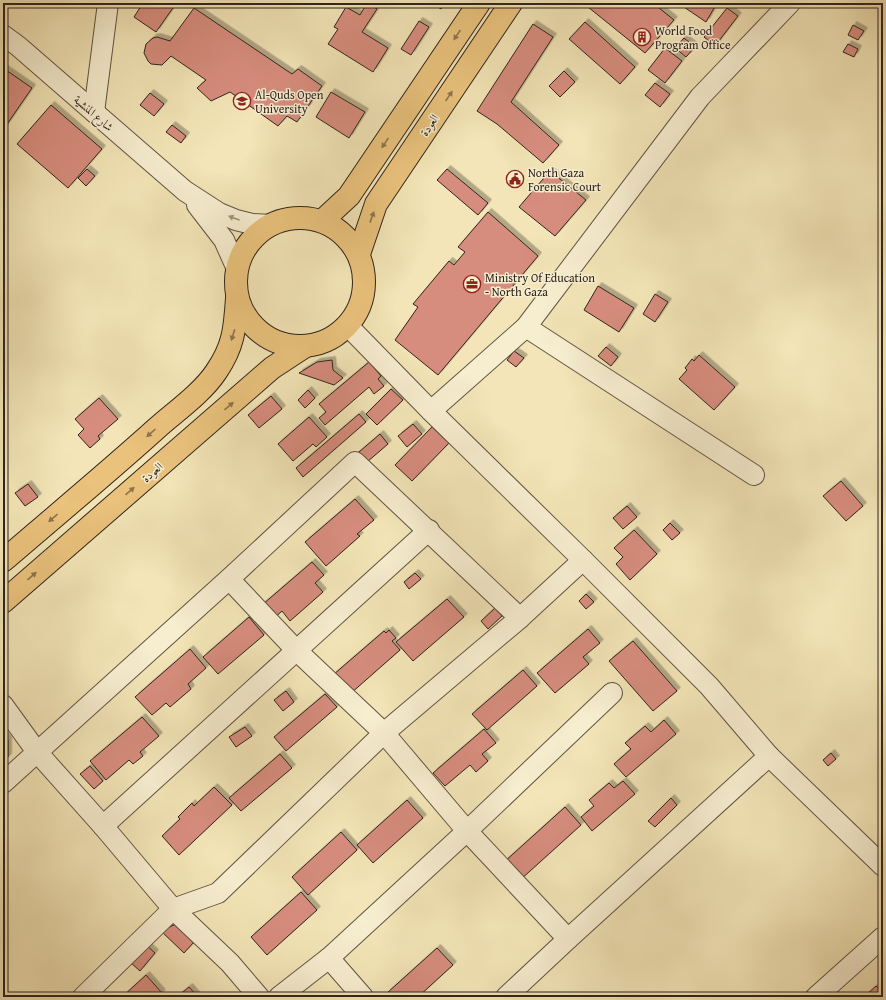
<svg xmlns="http://www.w3.org/2000/svg" width="886" height="1000" font-family="'Gentium Book Plus',Amiri,serif">
  <style>
    .building { fill: #d78d7e; stroke: #2f241d; filter: url(#shadow) }
    .lines { fill: none; stroke-linecap: round; stroke-linejoin: round }
    .minor-casing { stroke: #605444; stroke-width: 22 }
    .major-casing { stroke: #2f241d; stroke-width: 24 }
    .minor { stroke: #f7eed0; stroke-width: 20 }
    .major { stroke: #eac27c; stroke-width: 22 }
    .oneway { fill: #8c734c }
    .oneway2 { fill: #9d937f }
    .labels { text-anchor: middle; dominant-baseline: central; stroke-width: 3; stroke-linejoin: round; paint-order: stroke }
    .poi-label { font-size: 12px; fill: #2f241d; stroke: #f7eed0; text-anchor: start }
    .street-label { font-size: 12px; fill: #2f241d; stroke: #f7eed0 }
  </style>
  <defs>
    <filter id="shadow"><feDropShadow dx="3.5" dy="-3.5" stdDeviation="0" flood-color="#0004"/></filter>
  </defs>
  <rect width="100%" height="100%" fill="#f3e5b7"/>
  <filter id="stains"><feTurbulence type="fractalNoise" baseFrequency=".005" numOctaves="4"/><feColorMatrix values="0 0 0 0 .2 0 0 0 0 .09 0 0 0 0 .02 0 0 0 .5 -.17"/></filter>
  <radialGradient id="worn" r=".72"><stop offset=".6" stop-color="#630" stop-opacity="0"/><stop offset="1" stop-color="#630" stop-opacity=".3"/></radialGradient>
  <!-- building -->
  <g class="building">
    <polygon points="143,3 186,3 183,7 175,5 156,32 134,17"/>
    <polygon points="367,3 377,9 362,32 388,48 373,72 328,44 338,29 334,27 346,7 360,15"/>
    <polygon points="432,3 444,3 441,9"/>
    <polygon points="583,3 653,3 674,20 645,53"/>
    <polygon points="678,3 717,3 706,22"/>
    <polygon points="194,8 292,74 298,69 322,86 297,122 287,116 278,126 230,92 211,101 197,88 206,80 171,56 162,65 151,64 148,61 144,53 146,44 153,38 157,37 170,41"/>
    <polygon points="727,8 738,16 715,46 704,37"/>
    <polygon points="419,21 429,27 411,55 401,49"/>
    <polygon points="585,22 635,67 620,84 569,39"/>
    <polygon points="533,24 553,37 511,102 559,145 543,163 497,124 477,111"/>
    <polygon points="853,25 864,31 858,40 848,35"/>
    <polygon points="684,38 695,47 686,57 675,48"/>
    <polygon points="848,44 858,49 854,57 843,52"/>
    <polygon points="665,48 682,61 665,83 648,70"/>
    <polygon points="3,68 32,88 3,130"/>
    <polygon points="564,71 575,82 560,97 549,86"/>
    <polygon points="655,83 670,94 660,107 645,95"/>
    <polygon points="331,92 365,112 349,138 316,117"/>
    <polygon points="150,93 164,104 154,116 140,105"/>
    <polygon points="51,105 102,149 68,188 17,144"/>
    <polygon points="172,125 186,136 181,143 166,132"/>
    <polygon points="87,169 95,176 86,186 78,178"/>
    <polygon points="447,169 488,203 478,215 437,180"/>
    <polygon points="550,171 586,200 555,236 519,207"/>
    <polygon points="488,212 538,256 438,375 395,340 418,307 413,304 449,261 454,265 465,252 458,247"/>
    <polygon points="598,286 634,308 619,332 584,310"/>
    <polygon points="655,294 668,302 655,322 643,314"/>
    <polygon points="606,347 618,357 611,366 598,356"/>
    <polygon points="514,351 524,358 516,367 507,360"/>
    <polygon points="699,355 735,387 714,410 679,379 687,370 685,368 692,359 694,361"/>
    <polygon points="332,360 333,370 343,378 334,385 299,373 317,362"/>
    <polygon points="369,362 381,376 378,379 384,386 374,394 369,387 325,425 319,418 326,412 319,404"/>
    <polygon points="391,389 403,400 377,425 366,414"/>
    <polygon points="308,390 315,398 305,408 298,400"/>
    <polygon points="271,396 282,409 259,428 248,415"/>
    <polygon points="99,398 118,419 98,436 100,439 90,448 78,435 84,429 75,419"/>
    <polygon points="359,414 366,422 303,477 296,468"/>
    <polygon points="309,417 327,437 316,447 313,444 293,461 278,444"/>
    <polygon points="413,424 422,434 407,447 398,436"/>
    <polygon points="432,427 449,443 412,481 395,465"/>
    <polygon points="380,434 388,444 360,468 352,458"/>
    <polygon points="841,481 863,506 846,521 823,496"/>
    <polygon points="28,484 38,497 25,506 15,493"/>
    <polygon points="355,499 374,520 357,534 360,536 326,566 305,542"/>
    <polygon points="627,506 637,517 623,529 613,518"/>
    <polygon points="670,523 680,533 672,540 663,530"/>
    <polygon points="634,530 657,554 630,580 616,564 623,557 614,548"/>
    <polygon points="312,562 324,575 315,583 323,592 290,621 282,611 273,619 262,605"/>
    <polygon points="415,573 421,579 409,589 404,582"/>
    <polygon points="586,594 594,602 586,609 579,601"/>
    <polygon points="447,599 464,617 413,661 396,642"/>
    <polygon points="495,608 502,616 488,629 481,621"/>
    <polygon points="249,617 264,635 218,674 203,657"/>
    <polygon points="588,629 600,643 583,657 589,664 555,693 537,673"/>
    <polygon points="389,630 396,638 392,641 400,650 350,694 333,675 384,631 386,633"/>
    <polygon points="633,641 677,691 653,711 609,661"/>
    <polygon points="190,649 206,668 188,684 191,689 170,707 166,703 152,715 135,697"/>
    <polygon points="523,670 537,686 487,730 472,714"/>
    <polygon points="286,691 294,702 283,711 274,700"/>
    <polygon points="325,694 337,707 286,751 274,737"/>
    <polygon points="142,717 159,736 140,752 143,756 133,764 129,760 106,780 90,761"/>
    <polygon points="664,720 676,734 626,777 614,764 631,749 625,743 645,726 651,732"/>
    <polygon points="245,727 252,736 236,747 229,737"/>
    <polygon points="484,729 496,743 482,754 488,761 476,772 470,765 445,786 433,773"/>
    <polygon points="5,736 8,740 8,757 3,762 3,738"/>
    <polygon points="831,753 836,759 828,766 823,760"/>
    <polygon points="280,754 292,768 241,811 229,798"/>
    <polygon points="90,766 103,781 94,789 80,774"/>
    <polygon points="623,781 635,794 592,831 581,817 594,806 589,800 609,783 614,788"/>
    <polygon points="214,787 232,805 179,855 162,836 180,819 178,817 192,803 194,806"/>
    <polygon points="671,798 677,805 655,827 648,821"/>
    <polygon points="407,800 423,818 373,863 357,845"/>
    <polygon points="565,807 581,825 519,881 503,863"/>
    <polygon points="341,832 357,850 308,895 292,877"/>
    <polygon points="301,892 317,910 267,955 251,937"/>
    <polygon points="176,924 194,942 184,953 161,931"/>
    <polygon points="145,944 155,953 140,971 130,962"/>
    <polygon points="437,948 453,965 418,997 391,997 387,993"/>
    <polygon points="146,975 162,993 158,997 122,997"/>
    <polygon points="876,986 883,993 883,997 864,997"/>
    <polygon points="189,987 198,997 177,997"/>
  </g>
  <g class="lines">
    <defs>
      <g id="minor">
        <polyline points="3,35 18,46 185,191 219,213 236,220 252,224 272,225"/>
        <polyline points="94,112 108,3"/>
        <polyline points="197,205 224,240 237,269"/>
        <polyline points="348,326 431,411 583,560 709,686 769,756 883,866"/>
        <polyline points="526,327 754,475"/>
        <polyline points="431,411 526,327 700,97 790,3"/>
        <polyline points="229,579 296,650 384,733 467,831 568,939"/>
        <polyline points="3,705 37,752 103,826 173,909 230,963 259,997"/>
        <polyline points="3,783 229,579 355,462 520,618"/>
        <polyline points="103,826 429,530"/>
        <polyline points="329,958 363,997"/>
        <polyline points="83,997 173,909 218,893 384,733 520,618 583,560"/>
        <polyline points="279,997 329,958 467,831 612,693"/>
        <polyline points="506,997 568,939 769,756"/>
        <polyline points="816,997 883,937"/>
      </g>
      <g id="major">
        <circle cx="300" cy="282" r="64"/>
        <polyline points="322,221 349,196 479,3"/>
        <polyline points="359,254 376,204 511,3"/>
        <path d="M3,561C54,517 106,474 157,428C175,412 202,393 216,372C234,346 235,328 237,298"/>
        <polyline points="3,602 272,368 304,347"/>
      </g>
    </defs>
    <!-- minor casing -->
    <use href="#minor" class="minor-casing"/>
    <!-- major casing -->
    <use href="#major" class="major-casing"/>
    <!-- minor -->
    <use href="#minor" class="minor"/>
    <!-- major -->
    <use href="#major" class="major"/>
  </g>
  <!-- one-way arrows -->
  <defs><path id="oneway-solid" d="M-6-.8H1V-3.2L6.5 0L1 3.2V.8H-6Z"/></defs>
  <g class="oneway">
    <use href="#oneway-solid" transform="translate(457 35) rotate(124)"/>
    <use href="#oneway-solid" transform="translate(449 96) rotate(-56)"/>
    <use href="#oneway-solid" transform="translate(385 143) rotate(124)"/>
    <use href="#oneway-solid" transform="translate(372 217) rotate(-70)"/>
    <use href="#oneway-solid" transform="translate(233 335) rotate(107)"/>
    <use href="#oneway-solid" transform="translate(229 406) rotate(-41)"/>
    <use href="#oneway-solid" transform="translate(151 433) rotate(138)"/>
    <use href="#oneway-solid" transform="translate(130 491) rotate(-41)"/>
    <use href="#oneway-solid" transform="translate(53 518) rotate(139)"/>
    <use href="#oneway-solid" transform="translate(32 576) rotate(-41)"/>
  </g>
  <use class="oneway2" href="#oneway-solid" transform="translate(234 218) rotate(-160)"/>
  <!-- icons -->
  <defs>
    <symbol id="building-ring" viewBox="-11 -11 22 22"><circle r="9.5" fill="#f7eed0" stroke="#8f2418" stroke-width="1.5"/><path d="M-4-6H4V6H1V3H-1V6H-4ZM-2.5-4.3h1.7v1.8h-1.7ZM.8-4.3h1.7v1.8H.8ZM-2.5-1h1.7V.8h-1.7ZM.8-1h1.7V.8H.8Z" fill="#8f2418"/></symbol>
    <symbol id="university-ring" viewBox="-11 -11 22 22"><circle r="9.5" fill="#f7eed0" stroke="#8f2418" stroke-width="1.5"/><path d="M0-5L7-2L0 1L-7-2ZM-4 1L0 2.5L4 1V4Q0 6-4 4Z" fill="#8f2418"/></symbol>
    <symbol id="civic-ring" viewBox="-11 -11 22 22"><circle r="9.5" fill="#f7eed0" stroke="#8f2418" stroke-width="1.5"/><path d="M-.6-6.5H3V-4.5H.6V-3L4-1V1h2V6H-6V1h2V-1L-.6-3ZM-1.2 2.5V6h2.4V2.5Z" fill="#8f2418"/></symbol>
    <symbol id="office-ring" viewBox="-11 -11 22 22"><circle r="9.5" fill="#f7eed0" stroke="#8f2418" stroke-width="1.5"/><path d="M-6-3h4V-5.5h4V-3h4V5H-6ZM-1-4.5V-3h2v-1.5ZM-6 0V1H6V0Z" fill="#8f2418"/></symbol>
  </defs>
  <g fill-rule="evenodd">
    <use href="#building-ring" x="632" y="27" width="20" height="20"/>
    <use href="#university-ring" x="232" y="91" width="20" height="20"/>
    <use href="#civic-ring" x="505" y="169" width="20" height="20"/>
    <use href="#office-ring" x="462" y="274" width="20" height="20"/>
  </g>
  <g class="labels">
    <!-- poi labels -->
    <g class="poi-label">
      <text x="655" y="30">World Food<tspan x="655" dy="14">Program Office</tspan></text>
      <text x="255" y="94">Al-Quds Open<tspan x="255" dy="14">University</tspan></text>
      <text x="528" y="172">North Gaza<tspan x="528" dy="14">Forensic Court</tspan></text>
      <text x="485" y="277">Ministry Of Education<tspan x="485" dy="14">- North Gaza</tspan></text>
    </g>
    <!-- street labels -->
    <g class="street-label">
      <text transform="translate(94 113) rotate(41)">شارع المنشية</text>
      <text transform="translate(429 125) rotate(-56)">العودة</text>
      <text transform="translate(152 472) rotate(-41)">العودة</text>
    </g>
  </g>
  <!-- margin -->
  <rect width="886" height="1000" fill="none" stroke="#f3e5b7" stroke-width="16"/>
  <rect x="4" y="4" width="878" height="992" fill="none" stroke="#2f241d" stroke-width="2"/>
  <rect x="8" y="8" width="870" height="984" fill="none" stroke="#2f241d"/>
  <rect width="100%" height="100%" filter="url(#stains)"/>
  <rect width="100%" height="100%" fill="url(#worn)"/>
</svg>
